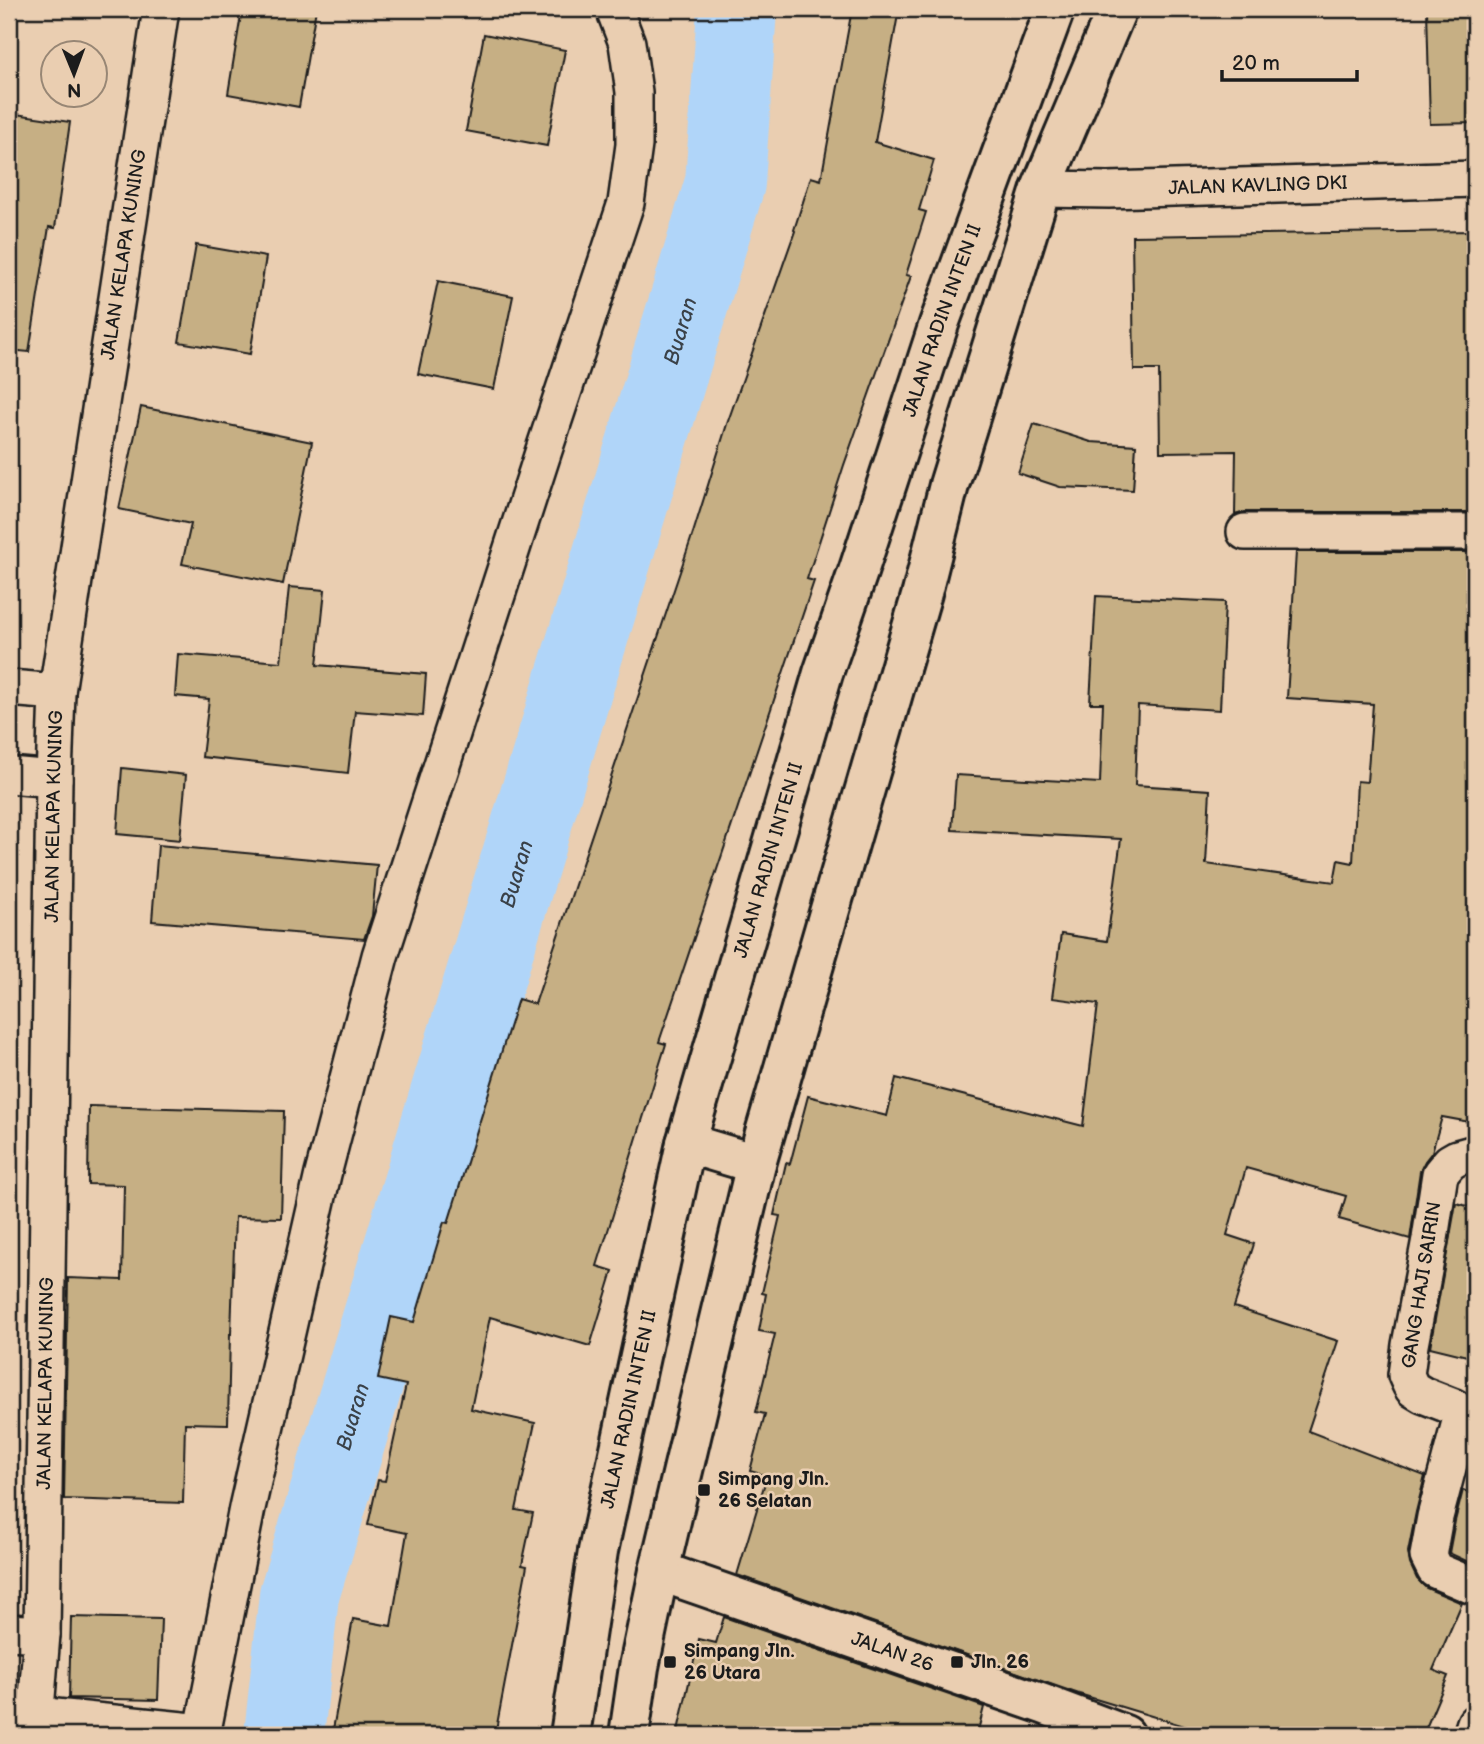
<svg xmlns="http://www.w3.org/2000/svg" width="1484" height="1744" font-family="'Balsamiq Sans',sans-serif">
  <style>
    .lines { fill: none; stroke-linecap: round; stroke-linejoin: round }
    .river { stroke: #b0d5f9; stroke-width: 80 }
    .building { fill: #c6af84; stroke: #1c1c1c; stroke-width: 2 }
    .street-casing { stroke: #1c1c1c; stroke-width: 40 }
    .secondary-casing { stroke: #1c1c1c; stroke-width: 44 }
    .primary-casing { stroke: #1c1c1c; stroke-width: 44 }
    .street { stroke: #eaceb1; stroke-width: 35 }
    .secondary { stroke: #eaceb1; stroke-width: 38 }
    .primary { stroke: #eaceb1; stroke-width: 38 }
    .poi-dot { fill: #1c1c1c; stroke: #eaceb1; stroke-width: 2.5 }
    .labels { text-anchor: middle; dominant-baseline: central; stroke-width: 5; stroke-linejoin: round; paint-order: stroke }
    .street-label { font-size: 19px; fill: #1c1c1c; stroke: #eaceb1 }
    .poi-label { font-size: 19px; font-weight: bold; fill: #1c1c1c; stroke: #eaceb1; text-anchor: start }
    .water-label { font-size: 21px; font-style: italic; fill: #3a4148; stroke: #eaceb1 }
  </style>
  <rect width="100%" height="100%" fill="#eaceb1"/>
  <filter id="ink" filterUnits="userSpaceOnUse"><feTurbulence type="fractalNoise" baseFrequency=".0143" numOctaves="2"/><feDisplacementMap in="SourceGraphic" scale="14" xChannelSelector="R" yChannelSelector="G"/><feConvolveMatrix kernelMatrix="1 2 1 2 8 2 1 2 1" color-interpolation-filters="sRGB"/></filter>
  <g filter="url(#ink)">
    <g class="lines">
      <!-- river -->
      <path class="river" id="s1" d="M284,1735L299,1595L725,183L737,9"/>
    </g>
    <!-- building -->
    <g class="building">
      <polygon points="242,9 316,9 299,107 228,94"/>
      <polygon points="852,9 899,9 875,142 934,160 919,210 926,212 906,275 911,276 844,465 807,579 814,581 659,1042 666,1044 597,1266 613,1271 590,1346 490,1317 471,1409 535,1423 516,1510 533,1513 522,1565 527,1566 495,1735 332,1735 353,1619 391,1626 407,1533 368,1525 378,1480 385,1481 406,1385 378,1379 391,1317 414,1322 444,1222 448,1223 518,999 535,1004 694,530 727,424 795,231 794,230 811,177 821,180"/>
      <polygon points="1427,9 1475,9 1475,123 1430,124"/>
      <polygon points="484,34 565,50 547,146 466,131"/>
      <polygon points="9,113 70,122 55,228 49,227 29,352 9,350"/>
      <polygon points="1475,231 1475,512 1245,512 1235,515 1236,451 1160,452 1159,370 1134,370 1132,236"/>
      <polygon points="196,245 266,257 250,354 179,342"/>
      <polygon points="438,281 513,296 494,389 418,374"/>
      <polygon points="141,407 312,442 283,584 182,564 191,524 119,509"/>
      <polygon points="1034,424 1091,442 1136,445 1133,490 1060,487 1018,473"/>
      <polygon points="1296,552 1475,552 1475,1123 1442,1117 1432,1152 1425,1161 1420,1171 1410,1239 1339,1219 1346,1196 1246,1168 1227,1235 1254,1244 1234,1307 1338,1341 1308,1431 1425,1476 1416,1512 1408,1552 1410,1564 1417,1579 1426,1588 1462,1603 1433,1670 1448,1676 1423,1735 1214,1735 1079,1694 737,1575 767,1476 750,1471 765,1414 756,1412 775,1334 759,1331 766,1294 762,1293 780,1216 774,1215 786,1163 790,1164 808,1096 887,1116 896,1078 1083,1126 1098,1004 1052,998 1061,934 1107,941 1121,839 952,830 956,775 1100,783 1103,703 1090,703 1096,596 1225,602 1220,710 1138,705 1135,785 1210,790 1206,864 1334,882 1338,860 1353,863 1357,781 1367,782 1373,704 1287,698"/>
      <polygon points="289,587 325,590 317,665 426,674 423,716 355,711 348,773 202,757 209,699 175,696 178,654 281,662"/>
      <polygon points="122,768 186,775 180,840 117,834"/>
      <polygon points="158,845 377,865 372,916 364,939 152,921"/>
      <polygon points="89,1106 284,1111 281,1218 235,1217 231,1334 230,1334 228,1424 185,1423 183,1503 64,1499 68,1278 122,1280 124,1185 88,1184"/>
      <polygon points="1456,1203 1475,1208 1475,1358 1430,1347"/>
      <polygon points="1463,1490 1475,1495 1475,1565 1449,1553 1455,1521"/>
      <polygon points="71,1617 161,1619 158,1700 69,1698"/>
      <polygon points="724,1617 984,1707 977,1735 677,1735 699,1639 716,1643"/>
    </g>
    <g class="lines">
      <defs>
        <g id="street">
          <path id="s2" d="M1041,189L1109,190L1475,179"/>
          <polyline points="1245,532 1475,532"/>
          <polyline points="9,688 57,692"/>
          <polyline points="9,775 54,779"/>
          <polyline points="1475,1153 1457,1158 1450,1162 1440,1174 1430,1239 1410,1345 1406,1375 1410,1384 1413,1389 1423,1395 1454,1407 1459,1413 1460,1422 1435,1517 1428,1556 1435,1570 1475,1587"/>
          <polyline points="9,1632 42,1634"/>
          <polyline points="36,1715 202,1732"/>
          <path id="s3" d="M34,1735L42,1634L54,779L57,692L161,9"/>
          <polyline points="202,1735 247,1508 323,1174 380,956 542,456 626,203 634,145 634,92 627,43 614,9"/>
          <polyline points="1471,1735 1475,1723"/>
        </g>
        <g id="secondary">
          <path id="s4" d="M659,1571L1043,1704L1125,1735"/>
        </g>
        <g id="primary">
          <polyline points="686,1143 756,1164"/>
          <path id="s5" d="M570,1735L598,1551L686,1143L823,673L859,569L939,324L1055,9"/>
          <polyline points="629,1735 639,1667 659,1571 756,1164 922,593 949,485 1041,189 1117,9"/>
        </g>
      </defs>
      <!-- street casing -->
      <use href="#street" class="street-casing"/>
      <!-- secondary casing -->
      <use href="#secondary" class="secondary-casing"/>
      <!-- primary casing -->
      <use href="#primary" class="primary-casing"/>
      <!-- street -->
      <use href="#street" class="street"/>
      <!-- secondary -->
      <use href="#secondary" class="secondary"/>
      <!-- primary -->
      <use href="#primary" class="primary"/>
    </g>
  </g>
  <!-- markers -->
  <g class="poi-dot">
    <rect x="697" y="1483" width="14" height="14" rx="3.5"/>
    <rect x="663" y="1655" width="14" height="14" rx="3.5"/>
    <rect x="950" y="1655" width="14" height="14" rx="3.5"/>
  </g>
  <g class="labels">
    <!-- street labels -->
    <g class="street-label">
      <text stroke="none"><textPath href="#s2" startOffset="217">JALAN KAVLING DKI</textPath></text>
      <text stroke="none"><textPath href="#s3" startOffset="1486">JALAN KELAPA KUNING</textPath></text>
      <text stroke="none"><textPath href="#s5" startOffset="1465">JALAN RADIN INTEN II</textPath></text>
      <text stroke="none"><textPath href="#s3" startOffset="919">JALAN KELAPA KUNING</textPath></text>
      <text stroke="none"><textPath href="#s5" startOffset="898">JALAN RADIN INTEN II</textPath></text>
      <text transform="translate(1422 1285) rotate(-81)">GANG HAJI SAIRIN</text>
      <text stroke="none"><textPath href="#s3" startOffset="352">JALAN KELAPA KUNING</textPath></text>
      <text stroke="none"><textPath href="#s5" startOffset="331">JALAN RADIN INTEN II</textPath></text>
      <text stroke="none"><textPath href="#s4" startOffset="247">JALAN 26</textPath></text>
    </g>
    <!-- poi labels -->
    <g class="poi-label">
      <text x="718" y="1479">Simpang Jln.<tspan x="718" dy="22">26 Selatan</tspan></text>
      <text x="684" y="1651">Simpang Jln.<tspan x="684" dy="22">26 Utara</tspan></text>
      <text x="971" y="1662">Jln. 26</text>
    </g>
    <!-- water labels -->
    <g class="water-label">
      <text stroke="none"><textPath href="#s1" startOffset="1461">Buaran</textPath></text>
      <text stroke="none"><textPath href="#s1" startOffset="894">Buaran</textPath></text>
      <text stroke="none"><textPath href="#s1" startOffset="327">Buaran</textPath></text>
    </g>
  </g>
  <!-- margin -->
  <rect width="1484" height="1744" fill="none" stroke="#eaceb1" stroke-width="35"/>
  <rect x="18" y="18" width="1449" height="1709" fill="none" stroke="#1c1c1c" stroke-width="2.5" filter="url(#ink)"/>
  <!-- north arrow -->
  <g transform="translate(74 74) rotate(179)"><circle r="33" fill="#eaceb1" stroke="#988775" stroke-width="2"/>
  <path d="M0-5L12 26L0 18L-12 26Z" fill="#1c1c1c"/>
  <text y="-10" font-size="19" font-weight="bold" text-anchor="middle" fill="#1c1c1c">N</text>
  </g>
  <!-- scale -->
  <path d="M1222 70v10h135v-10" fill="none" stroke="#1c1c1c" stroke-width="3.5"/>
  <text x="1232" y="70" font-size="21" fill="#1c1c1c" stroke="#eaceb1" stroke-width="5" paint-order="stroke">20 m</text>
</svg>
